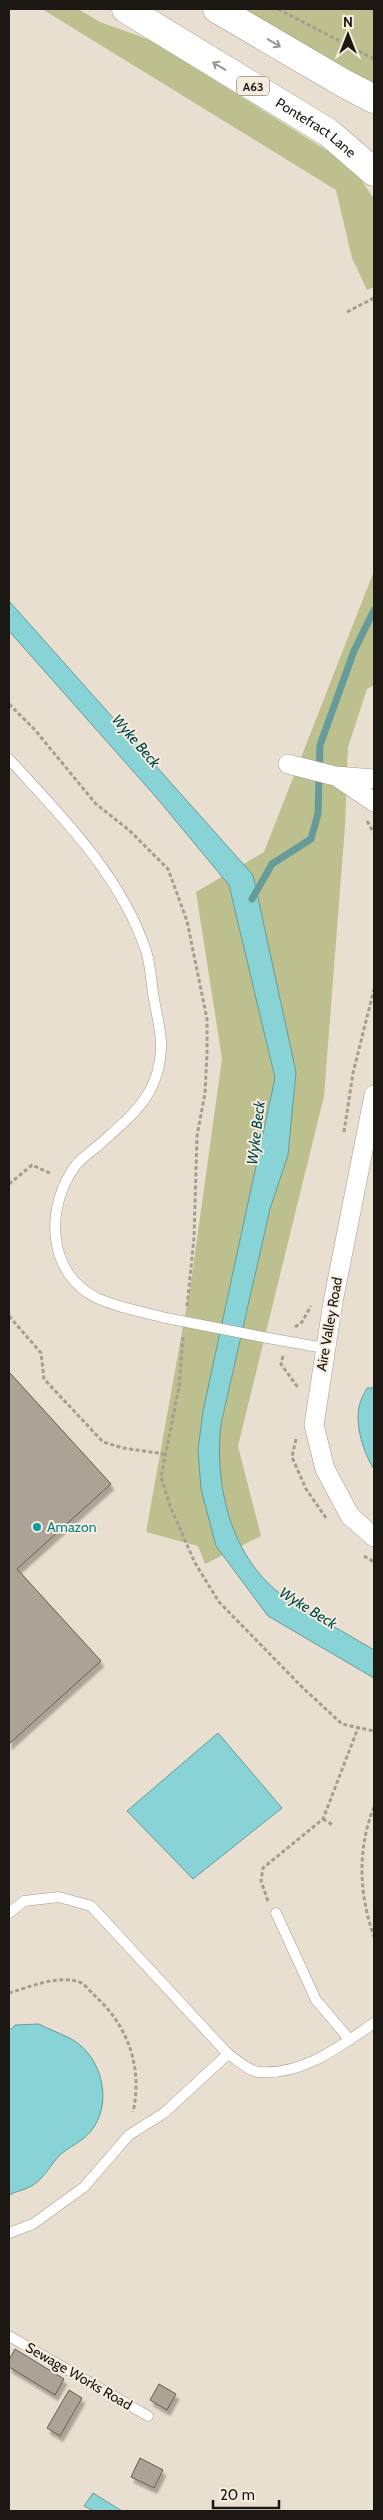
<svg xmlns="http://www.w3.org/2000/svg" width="383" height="2520" font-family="Cabin,sans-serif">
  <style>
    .green { fill: #bcc08f }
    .water { fill: #87d3d5; stroke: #679b9a }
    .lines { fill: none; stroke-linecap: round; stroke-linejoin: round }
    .stream { stroke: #679b9a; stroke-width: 7 }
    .building { fill: #aca295; stroke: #655c50; filter: url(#shadow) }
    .service-casing { stroke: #a49a8d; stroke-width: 11 }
    .minor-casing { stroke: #a49a8d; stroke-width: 20 }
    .trunk-casing { stroke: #a49a8d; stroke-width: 29 }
    .path { stroke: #a59d91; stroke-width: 3; stroke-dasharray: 4 2.5; stroke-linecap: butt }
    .service { stroke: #fff; stroke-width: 10 }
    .minor { stroke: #fff; stroke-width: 19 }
    .trunk { stroke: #fff; stroke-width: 28 }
    .service-bridge-casing { stroke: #a49a8d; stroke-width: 11; stroke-linecap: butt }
    .service-bridge { stroke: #fff; stroke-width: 10 }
    .oneway { stroke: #989794 }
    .culture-dot { fill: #0f9aa8; stroke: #f6ecde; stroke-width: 2 }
    .labels { text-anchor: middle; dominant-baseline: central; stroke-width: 4; stroke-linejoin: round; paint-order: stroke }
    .shield { fill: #f6ecde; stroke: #5d574f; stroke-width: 1 }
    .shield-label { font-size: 12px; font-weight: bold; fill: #1b1712 }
    .street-label { font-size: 14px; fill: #1b1712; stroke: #f6ecde }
    .culture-label { font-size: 14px; fill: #0d838f; stroke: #f6ecde; text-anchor: start }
    .water-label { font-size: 15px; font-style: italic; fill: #014b4d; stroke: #f6ecde }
  </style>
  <defs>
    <filter id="shadow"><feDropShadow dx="3" dy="5.5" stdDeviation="1" flood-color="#0004"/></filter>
  </defs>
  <rect width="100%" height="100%" fill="#e9dfd0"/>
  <!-- green -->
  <g class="green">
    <polygon points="42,9 78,9 100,22 150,40 334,155 360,178 374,199 374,287 367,290 352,258 336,190"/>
    <polygon points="217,9 374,9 374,98"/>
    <polygon points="374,571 374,685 367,689 348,747 345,826 324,1096 238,1446 261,1536 205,1564 198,1546 146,1532 191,1282 222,1059 196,892 264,852"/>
  </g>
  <!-- water -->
  <g class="water">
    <path d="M9,601L253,875L296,1072L288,1155L270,1209L221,1424C214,1486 231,1560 286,1598C314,1617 345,1632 374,1650V1678L268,1616L216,1546L201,1489L198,1450L203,1411L275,1078L229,885L156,797L9,631Z"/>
    <path d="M367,1388H374V1469C364,1454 355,1426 359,1407C360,1401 364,1394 367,1388Z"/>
    <polygon points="218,1733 282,1808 193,1879 127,1811"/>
    <path d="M39,2024C50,2030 63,2034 73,2040C103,2058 113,2104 91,2131C82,2142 72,2145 61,2154C51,2163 45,2178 33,2185C26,2190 16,2191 9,2195V2031L15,2025Z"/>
    <polygon points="93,2493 122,2511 94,2511 84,2506"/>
  </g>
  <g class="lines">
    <!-- stream -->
    <polyline class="stream" points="252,899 272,864 311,839 318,814 320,745 354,651 374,610"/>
  </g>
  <!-- building -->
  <g class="building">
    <polygon points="9,1372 111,1484 17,1569 101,1661 9,1744"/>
    <polygon points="15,2349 64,2379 55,2395 9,2367 9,2360"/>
    <polygon points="159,2384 176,2394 167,2410 150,2400"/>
    <polygon points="69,2390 82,2398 60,2436 47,2428"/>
    <polygon points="140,2458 163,2470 154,2488 131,2477"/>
  </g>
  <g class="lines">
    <defs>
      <g id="service">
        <path d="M9,759C61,816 121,875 146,951C151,966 151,983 154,999C156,1013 161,1029 161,1044C161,1094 133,1114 99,1145C91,1151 82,1158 76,1165C45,1206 46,1273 97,1298C118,1308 144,1312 166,1318"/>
        <polyline points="268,1338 324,1348"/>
        <path d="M9,1913L24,1901L59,1897L91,1906L228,2054C236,2059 249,2071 258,2072C303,2076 340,2046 374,2023"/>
        <polyline points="276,1913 316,2000 350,2040"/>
        <polyline points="9,2233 33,2224 84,2187 129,2135 164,2113 228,2054"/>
        <polyline points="9,2336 148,2416"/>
      </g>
      <g id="minor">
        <polyline points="288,764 335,776 374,779"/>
        <polyline points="340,779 374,802"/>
        <polyline points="374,1095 333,1302 314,1425 325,1469 350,1516 374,1537"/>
      </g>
      <g id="trunk">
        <path id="s1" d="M126,9L329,133L374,172"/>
        <polyline points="217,9 345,84 374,99"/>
      </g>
    </defs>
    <!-- service casing -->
    <use href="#service" class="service-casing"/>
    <!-- minor casing -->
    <use href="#minor" class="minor-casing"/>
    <!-- trunk casing -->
    <use href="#trunk" class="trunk-casing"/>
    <!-- path -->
    <g class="path">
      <polyline points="278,9 374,59"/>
      <polyline points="347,312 374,298"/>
      <polyline points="9,704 35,730 96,804 129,830 168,869 187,921 207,1019 207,1053 205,1093 197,1136 194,1238 187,1306"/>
      <polyline points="367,821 374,833"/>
      <polyline points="344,1132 353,1073 374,989"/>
      <polyline points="9,1184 32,1165 52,1174"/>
      <polyline points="9,1316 41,1353 44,1379 103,1442 123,1448 165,1454"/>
      <polyline points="295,1327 302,1322 311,1306"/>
      <polyline points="183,1337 179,1387 161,1477 170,1506 195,1563 219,1602 302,1687 342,1724 374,1731"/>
      <polyline points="283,1356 281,1364 299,1389"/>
      <polyline points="296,1439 292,1457 306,1489 326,1518"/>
      <polyline points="364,1556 374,1562"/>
      <path d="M374,1807C357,1849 359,1894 374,1937"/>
      <polyline points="323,1819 333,1825"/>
      <polyline points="268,1901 261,1881 263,1868 323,1819 358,1728"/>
      <path d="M9,1993C30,1987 54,1976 76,1981C83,1982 89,1990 94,1995C128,2025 143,2068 133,2112"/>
    </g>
    <!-- service -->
    <use href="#service" class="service"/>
    <!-- minor -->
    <use href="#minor" class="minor"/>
    <!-- trunk -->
    <use href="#trunk" class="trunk"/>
    <defs>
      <polyline id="service-bridge" points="166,1318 268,1338"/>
    </defs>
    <!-- service-bridge casing -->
    <use href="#service-bridge" class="service-bridge-casing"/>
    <!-- service-bridge -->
    <use href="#service-bridge" class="service-bridge"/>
  </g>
  <!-- one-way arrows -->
  <defs><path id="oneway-shaft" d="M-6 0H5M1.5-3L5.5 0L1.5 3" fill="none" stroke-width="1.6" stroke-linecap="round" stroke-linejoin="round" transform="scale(1.25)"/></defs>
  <g class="oneway">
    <use href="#oneway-shaft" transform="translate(274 43) rotate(31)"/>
    <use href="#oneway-shaft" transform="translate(219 66) rotate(-149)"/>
  </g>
  <!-- markers -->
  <circle class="culture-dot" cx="37" cy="1527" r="5"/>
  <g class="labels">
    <!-- shield labels -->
    <rect class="shield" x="237" y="76.5" width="32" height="19" rx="4"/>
    <g class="shield-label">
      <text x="253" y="86">A63</text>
    </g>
    <!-- street labels -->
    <g class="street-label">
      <text stroke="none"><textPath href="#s1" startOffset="224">Pontefract Lane</textPath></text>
      <text transform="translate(329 1324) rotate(-80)">Aire Valley Road</text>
      <text transform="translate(79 2376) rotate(30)">Sewage Works Road</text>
    </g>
    <!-- culture labels -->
    <g class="culture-label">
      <text x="47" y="1527">Amazon</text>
    </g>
    <!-- water labels -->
    <g class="water-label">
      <text transform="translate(136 741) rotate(49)">Wyke Beck</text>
      <text transform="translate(256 1133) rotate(-83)">Wyke Beck</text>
      <text transform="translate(308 1608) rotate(32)">Wyke Beck</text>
    </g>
  </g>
  <!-- border -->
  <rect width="383" height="2520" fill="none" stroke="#1b1712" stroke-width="20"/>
  <!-- north arrow -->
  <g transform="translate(348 35)" stroke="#f6ecde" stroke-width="4" paint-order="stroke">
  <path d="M0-4L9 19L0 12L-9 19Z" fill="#1b1712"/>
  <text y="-8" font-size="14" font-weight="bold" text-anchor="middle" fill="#1b1712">N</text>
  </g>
  <!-- scale -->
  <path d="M213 2500v8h66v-8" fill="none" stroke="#1b1712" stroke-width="2.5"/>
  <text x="220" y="2500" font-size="15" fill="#1b1712" stroke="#f6ecde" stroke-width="4" paint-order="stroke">20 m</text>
</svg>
